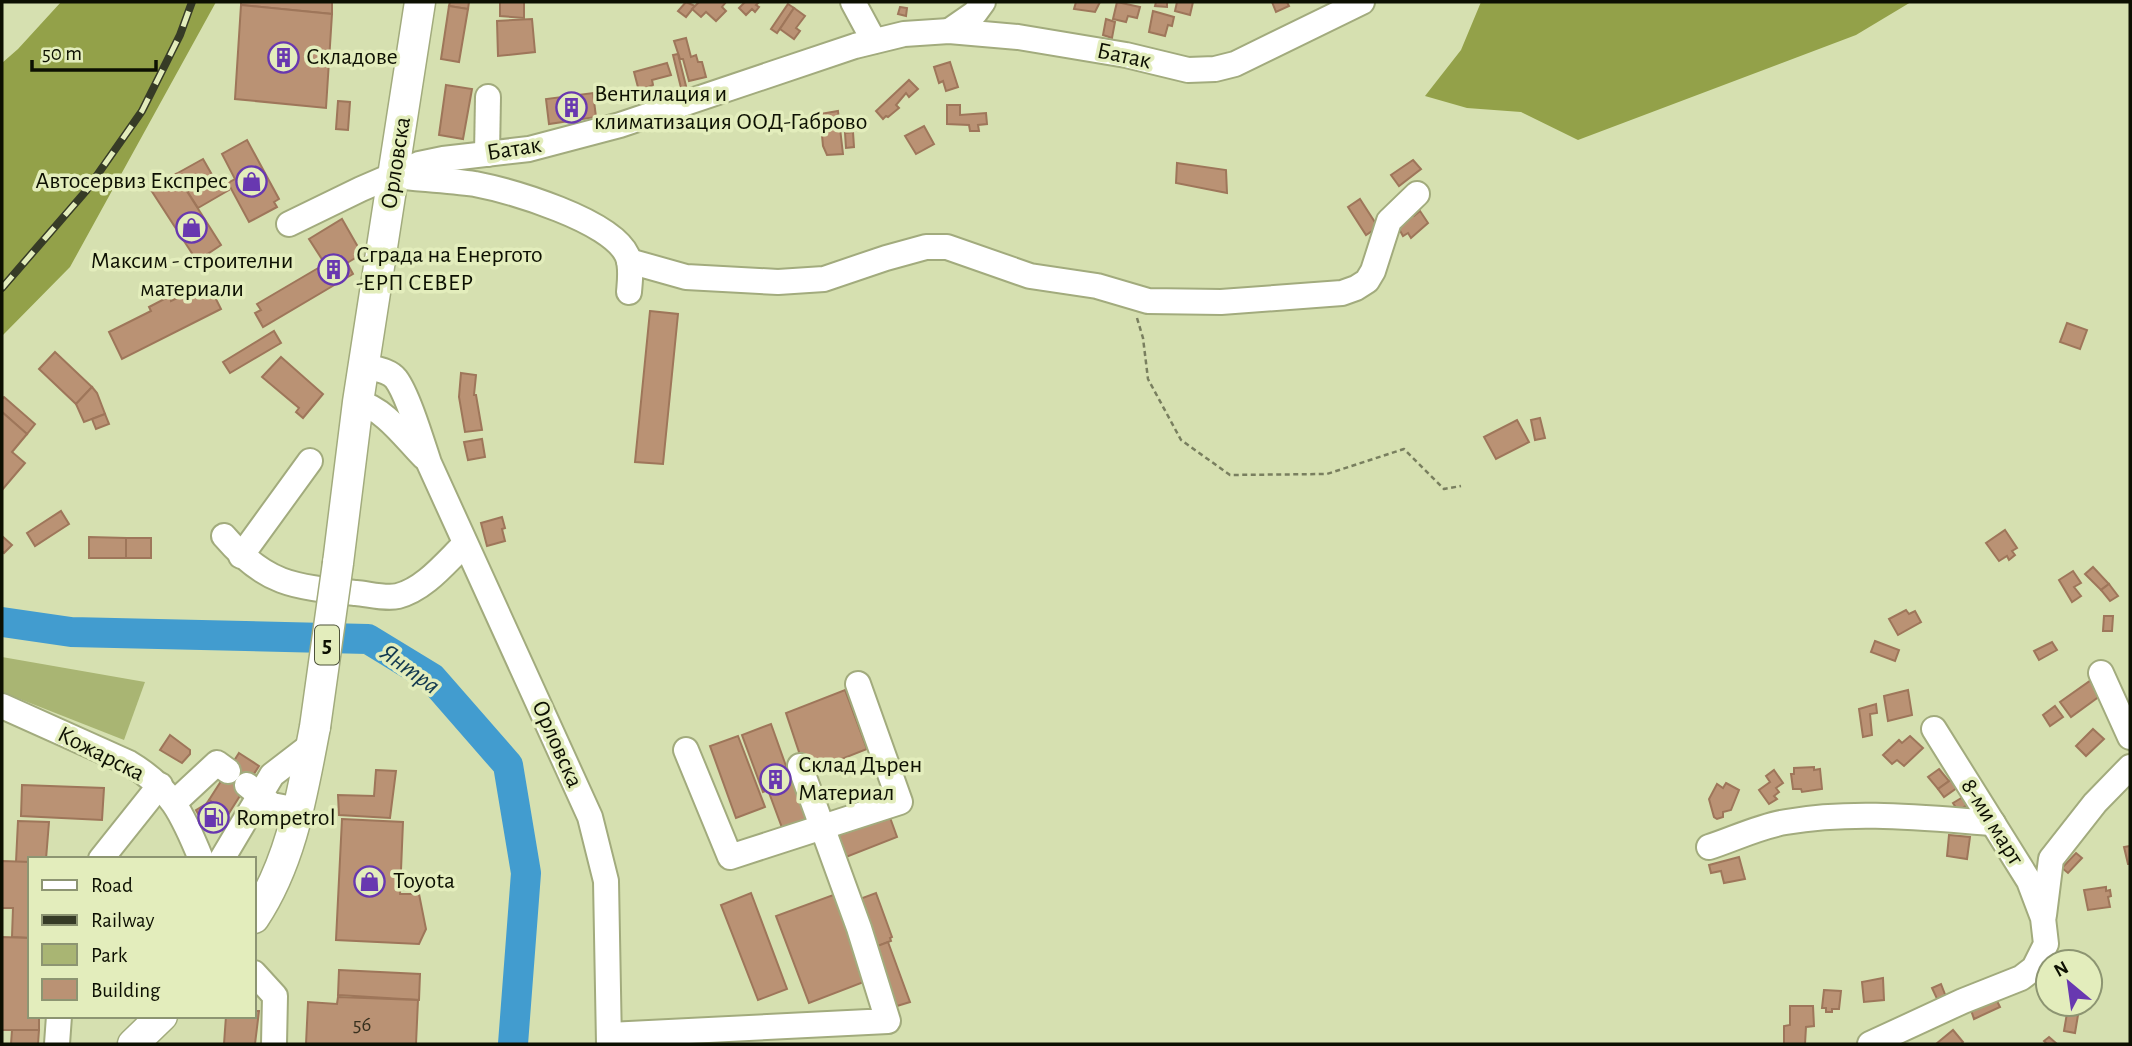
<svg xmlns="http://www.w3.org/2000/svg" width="2132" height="1046" font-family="'Alegreya Sans',sans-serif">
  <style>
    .green { fill: #a9b573 }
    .forest { fill: #93a149 }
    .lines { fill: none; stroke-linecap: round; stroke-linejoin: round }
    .river { stroke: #429ccf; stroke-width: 30 }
    .building { fill: #ba9274; stroke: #9e765a; stroke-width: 2 }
    .minor-casing { stroke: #a2ab7d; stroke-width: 28 }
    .major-casing { stroke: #a2ab7d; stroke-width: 33 }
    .path { stroke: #797f5f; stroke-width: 2.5; stroke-dasharray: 5 3.5; stroke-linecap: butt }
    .minor { stroke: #fff; stroke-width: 24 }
    .major { stroke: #fff; stroke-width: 30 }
    .rail-casing { stroke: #363b26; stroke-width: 8 }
    .rail { stroke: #e3edbc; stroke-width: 5; stroke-dasharray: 16; stroke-linecap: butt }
    .major-bridge-casing { stroke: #a2ab7d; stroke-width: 33; stroke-linecap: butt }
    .major-bridge { stroke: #fff; stroke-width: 30 }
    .labels { text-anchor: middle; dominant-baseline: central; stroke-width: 7; stroke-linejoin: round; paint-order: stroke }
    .number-label { font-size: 21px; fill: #38301e }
    .shield { fill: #e3edbc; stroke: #4d523a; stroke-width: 2 }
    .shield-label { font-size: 23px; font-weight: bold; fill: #0d1002 }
    .street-label { font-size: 24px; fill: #0d1002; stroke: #e3edbc }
    .poi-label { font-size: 24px; fill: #0d1002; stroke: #e3edbc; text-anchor: start }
    .water-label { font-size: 26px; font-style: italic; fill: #12394f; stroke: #e3edbc }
  </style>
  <rect width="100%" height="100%" fill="#d6e0b0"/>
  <!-- green -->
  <polygon class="green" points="2,657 145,682 124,740 2,692"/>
  <!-- forest -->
  <g class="forest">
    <polygon points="61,2 216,2 70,267 2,336 2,63 18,49"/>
    <polygon points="1481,2 1911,2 1856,35 1578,140 1521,112 1467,108 1425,96 1461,50"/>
  </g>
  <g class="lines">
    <!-- river -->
    <polyline class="river" points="2,622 71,632 368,639 432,678 508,765 526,873 513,1044"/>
  </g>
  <!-- building -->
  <g class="building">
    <polygon points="241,2 332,2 332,14 241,5"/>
    <polygon points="450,2 469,2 468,9 449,6"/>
    <polygon points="500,2 524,2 524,18 500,16"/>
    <polygon points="686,2 695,6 686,17 678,11"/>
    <polygon points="699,2 726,2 722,7 726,11 716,21 706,12 701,17 692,9"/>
    <polygon points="745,2 759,2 756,5 759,7 755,12 752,9 746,15 739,8"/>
    <polygon points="1076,2 1100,2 1095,12 1074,9"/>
    <polygon points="1117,2 1140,7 1137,18 1128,16 1126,22 1113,19"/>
    <polygon points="1156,2 1167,2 1167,7 1155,6"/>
    <polygon points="1177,2 1193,2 1190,15 1175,11"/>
    <polygon points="1272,2 1287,2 1289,6 1276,12"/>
    <polygon points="788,4 794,8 777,33 771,29"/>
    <polygon points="241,5 332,14 326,108 235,99"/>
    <polygon points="449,6 468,9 459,62 441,59"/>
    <polygon points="900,7 907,8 906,16 898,14"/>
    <polygon points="794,8 805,16 796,28 800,31 794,39 780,29"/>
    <polygon points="1153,11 1174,17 1172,26 1168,25 1165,36 1149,32"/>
    <polygon points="532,19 535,52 498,56 497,21"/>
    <polygon points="1106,19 1115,22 1112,38 1103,35"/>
    <polygon points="686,38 691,57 696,55 698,62 702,62 706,77 689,81 683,59 680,59 674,41"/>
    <polygon points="678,54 686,86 681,88 673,55"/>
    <polygon points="950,62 958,87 946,91 943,81 939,83 934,67"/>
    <polygon points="667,63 671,75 652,80 653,85 639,91 634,72"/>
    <polygon points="909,80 918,89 909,97 906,93 896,105 899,108 888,117 886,116 883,119 876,111"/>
    <polygon points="446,85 472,89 463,139 439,135"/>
    <polygon points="593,93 596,117 549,124 546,99"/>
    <polygon points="338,101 350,102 348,130 336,129"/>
    <polygon points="947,105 960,105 960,115 986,113 987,124 978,125 979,131 970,131 969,125 947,124"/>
    <polygon points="838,111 843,154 827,155 823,146 820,114"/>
    <polygon points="924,126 934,144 916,154 905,136"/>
    <polygon points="853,132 854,147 846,148 845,133"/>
    <polygon points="247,140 279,199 274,202 277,207 249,222 228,183 235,179 222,154"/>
    <polygon points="203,159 215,180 220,176 229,190 198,208 176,174"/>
    <polygon points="1413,160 1421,169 1399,186 1391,175"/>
    <polygon points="1177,163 1226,170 1227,193 1176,183"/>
    <polygon points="176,174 221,245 197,261 151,190"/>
    <polygon points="1360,199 1378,227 1366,235 1348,207"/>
    <polygon points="1420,211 1428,223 1411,238 1408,233 1403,236 1398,227 1412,214 1414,216"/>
    <polygon points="342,219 362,254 347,263 353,274 263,327 255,313 261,310 257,304 325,264 309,239"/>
    <polygon points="208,283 221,309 122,359 109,332 151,311 149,307 170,296 171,301"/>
    <polygon points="650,311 678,314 663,464 635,462"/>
    <polygon points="2067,323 2087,330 2080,349 2060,342"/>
    <polygon points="274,331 281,343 230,373 223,362"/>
    <polygon points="55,352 92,387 76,404 39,369"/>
    <polygon points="281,357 323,394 303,418 296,412 299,408 262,377"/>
    <polygon points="461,373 476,375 474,395 476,395 482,430 465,432 459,397"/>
    <polygon points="92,387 97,393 105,414 84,422 76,404"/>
    <polygon points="4,397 35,424 27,434 2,412 2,399"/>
    <polygon points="2,412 27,434 12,452 25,463 2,490"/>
    <polygon points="105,414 109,424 96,429 92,419"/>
    <polygon points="1540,418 1545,438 1535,440 1531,420"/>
    <polygon points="1517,420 1529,442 1496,459 1484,437"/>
    <polygon points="482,439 485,457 468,460 464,442"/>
    <polygon points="61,511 69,524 35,546 27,533"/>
    <polygon points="502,517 505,528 502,529 505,541 487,546 481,523"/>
    <polygon points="2005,530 2017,548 2012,551 2015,555 2009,560 2007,556 1999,561 1986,543"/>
    <polygon points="2,536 12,545 4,553 2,551"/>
    <polygon points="89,537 126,538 126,558 89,558"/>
    <rect x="126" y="538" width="25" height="20"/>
    <polygon points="2093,567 2109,584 2101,590 2085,574"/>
    <polygon points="2073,571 2081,583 2074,587 2081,596 2072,602 2059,580"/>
    <polygon points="2109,584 2118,596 2110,601 2101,590"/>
    <polygon points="1906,610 1909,614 1915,611 1921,622 1898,635 1889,619"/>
    <polygon points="2104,616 2113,616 2112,631 2103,631"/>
    <polygon points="1875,641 1899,650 1895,661 1871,652"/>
    <polygon points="2052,642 2057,650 2039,660 2034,651"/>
    <polygon points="2094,678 2104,693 2071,717 2060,702"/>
    <polygon points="845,690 867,749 806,773 786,713"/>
    <polygon points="1908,690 1912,715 1888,721 1884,696"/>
    <polygon points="1876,704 1877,713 1870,714 1872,735 1863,737 1859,709"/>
    <polygon points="2055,706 2063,717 2050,726 2043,715"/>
    <polygon points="771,724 791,780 796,778 813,822 784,833 768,790 763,792 742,735"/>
    <polygon points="2093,729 2104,739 2086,756 2076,746"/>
    <polygon points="170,735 190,750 190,754 182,763 160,750"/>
    <polygon points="738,736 765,807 736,818 710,746"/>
    <polygon points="1910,736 1923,748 1904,766 1897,760 1892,764 1883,755 1899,740 1902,743"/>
    <polygon points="239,753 259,766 229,813 209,800"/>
    <polygon points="1814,767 1814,770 1820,769 1822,789 1802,792 1801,789 1793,789 1791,774 1794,774 1794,768"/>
    <polygon points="1939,769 1949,781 1938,789 1928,777"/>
    <polygon points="376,770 396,771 390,818 339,815 338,795 374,796"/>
    <polygon points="1774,770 1783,783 1776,788 1779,792 1774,796 1777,799 1769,804 1759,790 1770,782 1766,776"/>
    <polygon points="1955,777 1961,785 1944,797 1938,789"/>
    <polygon points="1726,783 1739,790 1731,810 1723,812 1723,817 1717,819 1714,817 1709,799 1717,784 1723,788"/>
    <polygon points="22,785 104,788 102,820 21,816"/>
    <polygon points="1968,794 1973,801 1958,811 1953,803"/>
    <polygon points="209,800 229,813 217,831 205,822 203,823 196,810 206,804"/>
    <polygon points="888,812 897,837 841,859 832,832"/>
    <polygon points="342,819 403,822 400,894 419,894 426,929 419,944 336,940"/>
    <polygon points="18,821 49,822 46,859 30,859 30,862 16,862"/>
    <polygon points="1949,835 1970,837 1967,859 1947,856"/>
    <polygon points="2130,846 2130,864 2128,864 2124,847"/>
    <polygon points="2076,853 2082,858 2068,873 2062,868"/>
    <polygon points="1739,857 1745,879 1724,883 1721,871 1711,873 1709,865"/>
    <polygon points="2,861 30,862 30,938 12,937 13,908 2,908"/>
    <polygon points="2106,887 2106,891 2110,890 2111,896 2108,897 2110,907 2088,910 2084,890"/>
    <polygon points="751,893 787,989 758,1000 721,905"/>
    <polygon points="876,893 892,937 890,938 891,941 875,947 857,900"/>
    <polygon points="836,894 869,980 809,1003 776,916"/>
    <polygon points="2,937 30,938 30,1016 39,1016 39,1030 2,1030"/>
    <polygon points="888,942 910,1002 897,1006 875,947"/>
    <polygon points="339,970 420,974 419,1000 338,995"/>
    <polygon points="1883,978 1884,1000 1864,1002 1862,982"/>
    <polygon points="1941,984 1946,997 1938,1001 1932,988"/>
    <polygon points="1824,990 1841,991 1839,1009 1832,1009 1832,1012 1826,1012 1826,1008 1822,1008"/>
    <polygon points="338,997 418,1000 416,1044 306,1044 308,1002 337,1004"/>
    <polygon points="1996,999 2000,1007 1974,1019 1971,1010"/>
    <polygon points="1790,1006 1813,1006 1814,1026 1806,1027 1805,1044 1784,1044 1784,1026 1790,1025"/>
    <polygon points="254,1011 259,1011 255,1044 224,1044 226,1016 254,1016"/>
    <polygon points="2067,1013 2078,1015 2075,1033 2064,1031"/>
    <polygon points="12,1030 39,1030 38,1044 11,1044"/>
    <polygon points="1953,1030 1963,1042 1961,1044 1936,1044"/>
    <polygon points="2049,1037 2057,1044 2047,1044 2044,1041"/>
  </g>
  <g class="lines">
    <defs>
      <g id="minor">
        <polyline points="853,2 874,41"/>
        <polyline points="949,31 975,13 983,2"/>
        <polyline points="487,154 488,97"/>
        <path d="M394,176C421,179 448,180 475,184C511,191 611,220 627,255C632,266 630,280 629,292"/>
        <polyline points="289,224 361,189 419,164 443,159 529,149 620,125 855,46 904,34 949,31 1018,37 1126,55 1188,70 1215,69 1235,64 1362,2"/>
        <polyline points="629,261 686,277 778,282 824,279 886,258 926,247 947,247 1030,276 1097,286 1148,301 1221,302 1342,293 1356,288 1367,281 1373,271 1389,221 1417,194"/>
        <path d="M365,366C375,369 389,370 396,379C408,395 422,442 429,463L590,817L606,881L609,1044"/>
        <path d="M358,402C385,409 405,438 424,457"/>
        <path d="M224,536C266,585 294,587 356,593C368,594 386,599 398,596C425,589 446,562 465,544"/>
        <polyline points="241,556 310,461"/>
        <polyline points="2101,673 2130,737"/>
        <path d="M2,706L129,763C171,788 183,815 201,859"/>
        <polyline points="686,750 730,857 900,802 858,684"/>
        <polyline points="247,785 272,805 298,810"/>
        <polyline points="175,802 217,763 228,771"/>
        <path d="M1709,847C1734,839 1760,826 1786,822C1854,810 1924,818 1993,823"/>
        <polyline points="101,859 160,785"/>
        <polyline points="222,859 272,775 311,745"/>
        <polyline points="2044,915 2051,859 2095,803 2130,767"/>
        <polyline points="254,973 275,996 274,1044"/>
        <polyline points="609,1035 888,1021 859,928 800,766"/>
        <polyline points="57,1044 59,1016"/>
        <polyline points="1870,1044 1963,1001 2021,978 2034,968 2046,944 2043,918 2029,881 1934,729"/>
      </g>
      <g id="major">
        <polyline points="338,563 358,402 420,2"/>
        <path d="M254,918C292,861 302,794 315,727"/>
        <polyline points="133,1044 162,1016"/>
      </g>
    </defs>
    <!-- minor casing -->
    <use href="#minor" class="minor-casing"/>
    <!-- major casing -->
    <use href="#major" class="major-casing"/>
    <!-- path -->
    <polyline class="path" points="1137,318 1143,338 1148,379 1181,440 1230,475 1327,474 1404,449 1444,489 1461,486"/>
    <!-- minor -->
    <use href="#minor" class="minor"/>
    <!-- major -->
    <use href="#major" class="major"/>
    <defs>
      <polyline id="rail" points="2,288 86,191 142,111 180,35 192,2"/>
    </defs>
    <!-- rail casing -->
    <use href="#rail" class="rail-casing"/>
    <!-- rail -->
    <use href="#rail" class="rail"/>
    <defs>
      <polyline id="major-bridge" points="315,727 338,563"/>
    </defs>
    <!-- major-bridge casing -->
    <use href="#major-bridge" class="major-bridge-casing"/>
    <!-- major-bridge -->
    <use href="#major-bridge" class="major-bridge"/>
  </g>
  <!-- icons -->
  <defs>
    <symbol id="building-ring" viewBox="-11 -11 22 22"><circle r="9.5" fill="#e3edbc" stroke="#6838b0" stroke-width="1.5"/><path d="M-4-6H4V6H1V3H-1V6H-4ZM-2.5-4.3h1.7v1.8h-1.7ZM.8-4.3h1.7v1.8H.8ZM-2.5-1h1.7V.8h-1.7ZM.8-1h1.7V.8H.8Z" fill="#6838b0"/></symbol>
    <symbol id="shop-ring" viewBox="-11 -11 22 22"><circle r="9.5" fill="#e3edbc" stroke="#6838b0" stroke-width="1.5"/><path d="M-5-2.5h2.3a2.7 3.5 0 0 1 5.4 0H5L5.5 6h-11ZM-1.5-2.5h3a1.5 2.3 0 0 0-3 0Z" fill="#6838b0"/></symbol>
    <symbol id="fuel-ring" viewBox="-11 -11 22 22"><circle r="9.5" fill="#e3edbc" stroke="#6838b0" stroke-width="1.5"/><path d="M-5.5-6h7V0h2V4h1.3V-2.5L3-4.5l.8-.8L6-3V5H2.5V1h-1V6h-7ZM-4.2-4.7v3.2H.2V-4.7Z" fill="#6838b0"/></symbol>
  </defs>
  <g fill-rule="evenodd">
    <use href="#building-ring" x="266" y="40" width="35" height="35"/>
    <use href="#building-ring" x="554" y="90" width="35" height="35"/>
    <use href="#shop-ring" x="234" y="164" width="35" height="35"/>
    <use href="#shop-ring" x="174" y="210" width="35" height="35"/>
    <use href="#building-ring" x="316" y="252" width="35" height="35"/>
    <use href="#building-ring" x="758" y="762" width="35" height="35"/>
    <use href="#fuel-ring" x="196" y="800" width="35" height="35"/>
    <use href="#shop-ring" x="352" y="864" width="35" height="35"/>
  </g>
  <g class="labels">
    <!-- number labels -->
    <g class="number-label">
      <text x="362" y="1024">56</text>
    </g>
    <!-- shield labels -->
    <rect class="shield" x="315" y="625.5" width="24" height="39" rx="5"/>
    <g class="shield-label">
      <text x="327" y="645">5</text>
    </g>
    <!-- street labels -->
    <g class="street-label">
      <text transform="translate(1124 56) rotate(12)">Батак</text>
      <text transform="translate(514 149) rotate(-9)">Батак</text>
      <text transform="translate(396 163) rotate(-81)">Орловска</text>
      <text transform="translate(557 744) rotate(66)">Орловска</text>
      <text transform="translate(101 754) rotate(27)">Кожарска</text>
      <text transform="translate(1992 822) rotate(58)">8-ми март</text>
    </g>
    <!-- poi labels -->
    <g class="poi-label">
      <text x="306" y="57">Складове</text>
      <text x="594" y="94">Вентилация и<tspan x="594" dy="28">климатизация ООД-Габрово</tspan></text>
      <text x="228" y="181" text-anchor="end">Автосервиз Експрес</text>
      <text x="356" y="255">Сграда на Енергото<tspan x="356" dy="28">-ЕРП СЕВЕР</tspan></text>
      <text x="192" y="261" text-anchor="middle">Максим - строителни<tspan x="192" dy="28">материали</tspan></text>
      <text x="798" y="765">Склад Дърен<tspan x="798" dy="28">Материал</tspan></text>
      <text x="236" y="818">Rompetrol</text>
      <text x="393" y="881">Toyota</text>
    </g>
    <!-- water labels -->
    <g class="water-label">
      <text transform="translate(410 669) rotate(36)">Янтра</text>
    </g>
  </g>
  <!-- border -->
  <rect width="2132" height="1046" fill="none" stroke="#0d1002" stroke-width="7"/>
  <!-- legend -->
  <rect x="28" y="857" width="228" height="161" fill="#e3edbc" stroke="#8d9572" stroke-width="2"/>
  <rect x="42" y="880" width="35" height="10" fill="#ffffff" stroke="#8d9572" stroke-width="2"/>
  <text x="91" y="892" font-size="21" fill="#0d1002">Road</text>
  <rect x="42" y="915" width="35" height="10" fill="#363b26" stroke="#8d9572" stroke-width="2"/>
  <text x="91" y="927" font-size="21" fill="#0d1002">Railway</text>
  <rect x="42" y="944" width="35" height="21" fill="#a9b573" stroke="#8d9572" stroke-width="2"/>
  <text x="91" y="962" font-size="21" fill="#0d1002">Park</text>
  <rect x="42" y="979" width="35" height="21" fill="#ba9274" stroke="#8d9572" stroke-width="2"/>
  <text x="91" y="997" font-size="21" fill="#0d1002">Building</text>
  <!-- north arrow -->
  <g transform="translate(2069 983) rotate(331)"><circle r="33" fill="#e3edbc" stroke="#8d9572" stroke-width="2"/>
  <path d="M0-5L12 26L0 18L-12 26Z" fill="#6838b0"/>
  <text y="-10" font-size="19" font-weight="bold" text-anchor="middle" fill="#0d1002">N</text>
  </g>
  <!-- scale -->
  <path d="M32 60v10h124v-10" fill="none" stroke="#0d1002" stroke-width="3.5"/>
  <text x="42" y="60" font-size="21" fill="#0d1002" stroke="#e3edbc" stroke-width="5" paint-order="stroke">50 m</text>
</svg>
